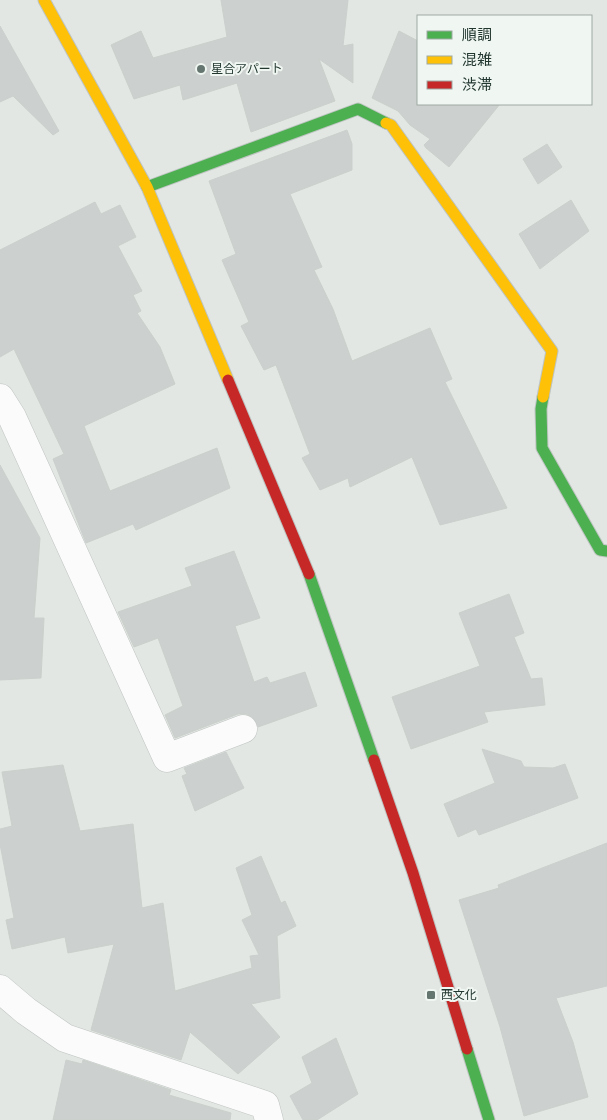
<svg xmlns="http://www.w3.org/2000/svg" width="607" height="1120" font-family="'Asap Condensed','Noto Sans JP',sans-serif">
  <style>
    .building { fill: #ccd0ce; stroke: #cbd0cd }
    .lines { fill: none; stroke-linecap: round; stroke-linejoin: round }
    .street-casing { stroke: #bfc4c1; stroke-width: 29 }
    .fast-casing { stroke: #bec4c1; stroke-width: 13 }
    .slow-casing { stroke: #bec4c1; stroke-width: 13 }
    .jam-casing { stroke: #bec4c1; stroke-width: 13 }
    .street { stroke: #fbfbfb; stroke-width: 28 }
    .fast { stroke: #4caf50; stroke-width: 11 }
    .slow { stroke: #ffc107; stroke-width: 11 }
    .jam { stroke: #c62828; stroke-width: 11 }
    .poi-dot { fill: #65756f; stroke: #f0f6f2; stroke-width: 2 }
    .labels { text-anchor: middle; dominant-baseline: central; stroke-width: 4; stroke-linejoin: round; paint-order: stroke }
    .poi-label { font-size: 12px; fill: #223730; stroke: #f0f6f2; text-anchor: start }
  </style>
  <rect width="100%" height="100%" fill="#e2e7e4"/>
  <!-- building -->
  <g class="building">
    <polygon points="221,0 348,0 343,46 353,44 353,83 319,59 335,101 251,132 237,83 183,100 180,85 134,99 111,45 141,31 153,58 227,37"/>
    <polygon points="0,26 59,131 53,135 13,96 0,102"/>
    <polygon points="399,31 418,41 418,104 500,104 449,167 426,148 424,145 430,139 410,125 398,111 372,98"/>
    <polygon points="347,130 352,144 352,170 290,194 322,267 314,270 333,309 352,361 430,328 452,379 445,382 507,508 440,525 412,457 350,487 348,478 320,490 302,458 310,454 276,365 264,370 241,326 249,322 222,260 236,254 209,181"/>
    <polygon points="547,144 562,167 538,184 523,159"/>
    <polygon points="571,200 589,231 540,269 519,234"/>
    <polygon points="95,202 101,214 120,205 136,237 118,246 142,291 133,295 141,311 137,313 160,347 175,384 84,426 110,491 217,448 230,488 136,530 133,524 86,543 53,459 64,454 14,349 0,357 0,250"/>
    <polygon points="0,465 40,538 34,618 44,618 41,678 0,680"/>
    <polygon points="234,551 260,618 235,626 254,682 267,677 270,683 305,672 317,706 258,727 252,717 246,714 238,714 175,738 165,715 183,706 158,638 134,647 118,612 192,586 185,568"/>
    <polygon points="509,594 524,633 514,637 531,679 542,678 545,705 484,712 488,722 411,749 392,697 480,666 459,613"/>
    <polygon points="482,749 521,761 524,767 553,768 565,764 578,798 479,835 476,829 458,837 444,804 495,783"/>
    <polygon points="226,752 244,788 195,811 182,776 187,774 184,768"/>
    <polygon points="63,765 80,831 133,824 142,908 163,903 175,991 252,968 250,956 259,955 242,920 252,915 236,868 261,856 281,903 285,901 296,926 277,936 280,998 251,1004 280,1037 238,1074 190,1032 181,1060 91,1030 114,944 68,953 65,937 12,949 6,920 14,918 0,844 0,829 12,826 2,772"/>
    <polygon points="607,843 607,986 556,998 573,1042 588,1097 524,1116 500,1027 459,900 499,888 498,885"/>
    <polygon points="336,1038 358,1094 317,1120 303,1120 290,1096 312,1083 302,1057"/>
    <polygon points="66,1060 82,1064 83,1060 171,1090 169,1095 231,1113 230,1120 53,1120"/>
  </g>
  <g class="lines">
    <defs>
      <g id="street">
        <polyline points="0,398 12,417 167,758 243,729"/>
        <polyline points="0,989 26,1011 65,1038 265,1105 269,1120"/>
      </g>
      <g id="fast">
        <polyline points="147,187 358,109 386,123"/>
        <polyline points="543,397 541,409 542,448 600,550 607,551"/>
        <polyline points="309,574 374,760"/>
        <polyline points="467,1049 489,1120"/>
      </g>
      <g id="slow">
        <polyline points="44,0 147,187 228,380"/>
        <polyline points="386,123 391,125 552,351 543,397"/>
      </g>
      <g id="jam">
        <polyline points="228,380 309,574"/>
        <polyline points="374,760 413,873 467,1049"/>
      </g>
    </defs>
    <!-- street casing -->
    <use href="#street" class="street-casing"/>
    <!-- fast casing -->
    <use href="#fast" class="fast-casing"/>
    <!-- slow casing -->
    <use href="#slow" class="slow-casing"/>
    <!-- jam casing -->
    <use href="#jam" class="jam-casing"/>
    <!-- street -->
    <use href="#street" class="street"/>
    <!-- fast -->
    <use href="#fast" class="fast"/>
    <!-- slow -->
    <use href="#slow" class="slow"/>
    <!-- jam -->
    <use href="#jam" class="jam"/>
  </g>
  <!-- markers -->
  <g class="poi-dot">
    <circle cx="201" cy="69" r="5"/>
    <rect x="426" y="990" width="10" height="10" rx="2.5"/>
  </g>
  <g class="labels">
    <!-- poi labels -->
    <g class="poi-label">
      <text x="211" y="69">星合アパート</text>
      <text x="441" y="995">西文化</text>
    </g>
  </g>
  <!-- legend -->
  <rect x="417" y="15" width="175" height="90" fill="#f0f6f2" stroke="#9eaaa4"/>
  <rect x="427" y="31" width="25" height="8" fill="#4caf50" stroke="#9eaaa4"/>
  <text x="462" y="40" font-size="15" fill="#223730">順調</text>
  <rect x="427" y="56" width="25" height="8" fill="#ffc107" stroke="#9eaaa4"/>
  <text x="462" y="65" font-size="15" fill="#223730">混雑</text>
  <rect x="427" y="81" width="25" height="8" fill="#c62828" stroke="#9eaaa4"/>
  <text x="462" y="90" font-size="15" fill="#223730">渋滞</text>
</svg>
